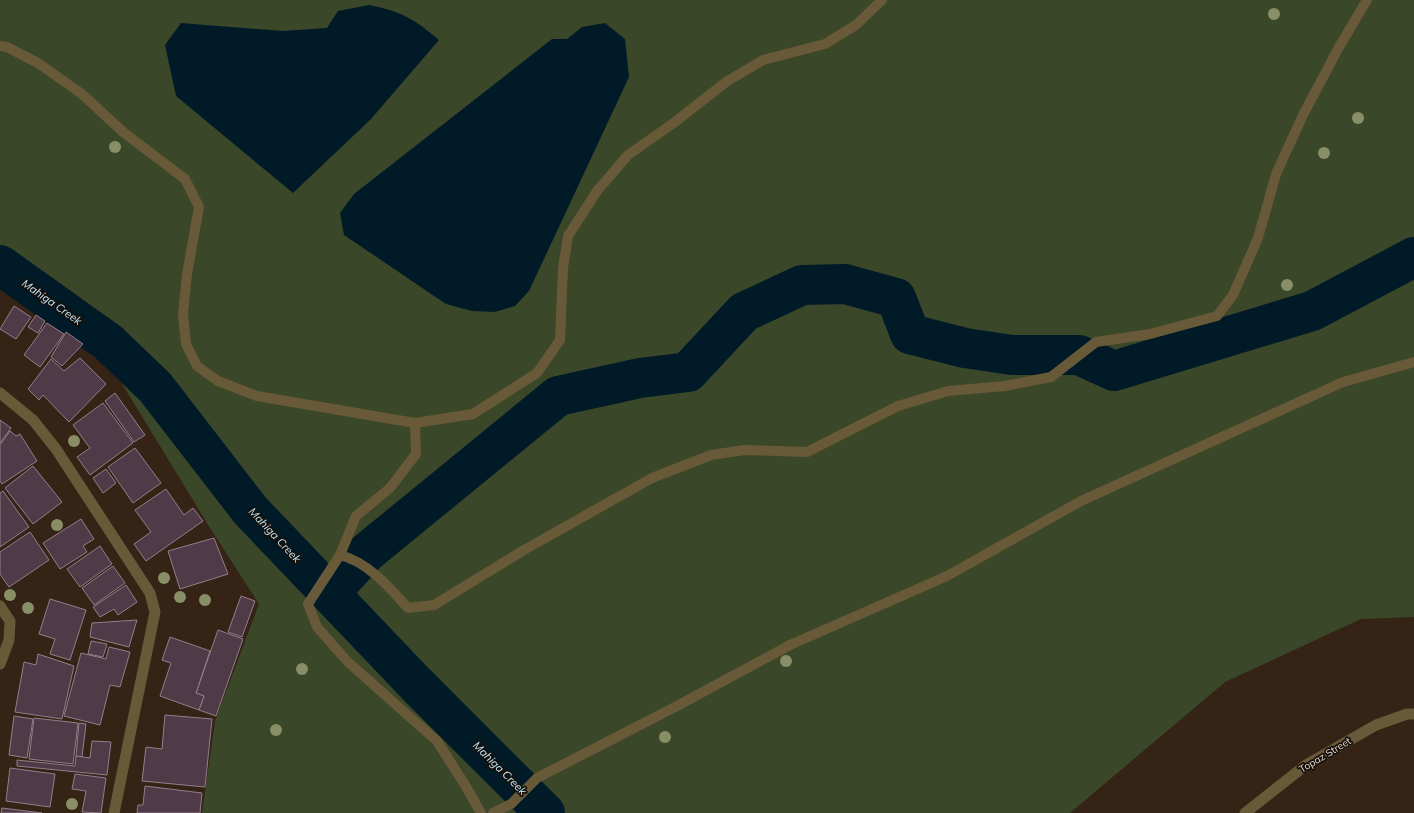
<svg xmlns="http://www.w3.org/2000/svg" width="1414" height="813" font-family="Mulish,sans-serif">
  <style>
    .green { fill: #3b4729 }
    .water { fill: #001a28 }
    .lines { fill: none; stroke-linecap: round; stroke-linejoin: round }
    .river { stroke: #001a28; stroke-width: 40 }
    .building { fill: #4f3a47; stroke: #957d8c }
    .service { stroke: #685938; stroke-width: 10 }
    .minor { stroke: #685938; stroke-width: 11 }
    .tree { fill: #888f66 }
    .labels { text-anchor: middle; dominant-baseline: central; stroke-width: 3.5; stroke-linejoin: round; paint-order: stroke }
    .street-label { font-size: 10px; fill: #ecdfd7; stroke: #170f09 }
    .water-label { font-size: 11px; font-style: italic; fill: #bfe9fe; stroke: #170f09 }
  </style>
  <rect width="100%" height="100%" fill="#352316"/>
  <!-- green -->
  <polygon class="green" points="0,0 1414,0 1414,617 1361,619 1225,682 1070,813 202,813 215,721 259,604 210,528 99,346 0,272"/>
  <!-- water -->
  <g class="water">
    <path d="M369,5C402,12 413,18 439,40L371,119L293,193L176,96L165,45L181,23L283,31L327,28L338,11Z"/>
    <polygon points="605,23 625,39 629,77 529,291 515,306 495,312 472,311 446,304 344,235 340,213 354,194 552,39 567,39 582,27"/>
  </g>
  <g class="lines">
    <!-- river -->
    <g class="river">
      <polyline points="0,265 108,342 155,387 250,510 416,684 545,813"/>
      <polyline points="330,593 366,553 558,396 640,378 688,372 744,312 802,285 845,284 896,298 910,334 965,348 1012,355 1079,355 1114,371 1312,311 1414,257"/>
    </g>
  </g>
  <!-- building -->
  <g class="building">
    <polygon points="14,306 31,317 16,339 0,329"/>
    <polygon points="36,315 45,321 38,333 28,327"/>
    <polygon points="47,323 64,334 40,367 24,355"/>
    <polygon points="66,332 83,344 62,366 51,357"/>
    <polygon points="80,358 106,384 69,422 43,395 39,400 28,389 51,359 64,371"/>
    <polygon points="115,393 145,435 134,442 105,401"/>
    <polygon points="103,403 133,443 90,475 77,457 90,448 73,425"/>
    <polygon points="0,420 11,428 0,443"/>
    <polygon points="10,431 16,436 20,434 37,461 2,484 0,481 0,445"/>
    <polygon points="135,448 161,483 133,503 108,467"/>
    <polygon points="33,466 62,502 33,524 5,488"/>
    <polygon points="106,469 116,483 103,493 93,478"/>
    <polygon points="166,489 184,515 193,508 203,521 146,561 134,544 151,532 135,510"/>
    <polygon points="3,491 29,527 0,547 0,493"/>
    <polygon points="81,519 94,539 83,546 87,552 60,569 43,543"/>
    <polygon points="30,532 49,560 9,587 0,574 0,552"/>
    <polygon points="214,538 228,574 180,589 168,551"/>
    <polygon points="100,546 112,564 80,587 67,569"/>
    <polygon points="113,566 125,583 94,605 82,588"/>
    <polygon points="126,585 137,602 118,615 114,609 100,617 93,607"/>
    <polygon points="241,596 255,601 242,637 228,632"/>
    <polygon points="50,599 86,610 70,660 50,654 55,639 39,634"/>
    <polygon points="137,620 129,647 90,637 92,623"/>
    <polygon points="218,630 243,639 216,716 199,710 204,696 196,693"/>
    <polygon points="170,637 210,651 196,693 204,696 199,710 160,696 171,663 162,660"/>
    <polygon points="91,641 107,644 103,657 88,654"/>
    <polygon points="109,647 130,652 120,687 110,685 100,725 64,716 81,653 106,659"/>
    <polygon points="38,654 74,666 62,719 15,712 24,662 36,665"/>
    <polygon points="165,715 212,719 205,787 142,781 146,747 162,749"/>
    <polygon points="14,716 33,719 27,758 9,755"/>
    <polygon points="34,718 78,723 73,764 29,759"/>
    <polygon points="79,723 86,724 82,757 76,756"/>
    <polygon points="92,741 111,742 107,775 17,766 17,760 75,766 76,756 90,758"/>
    <polygon points="10,768 55,774 50,807 6,801"/>
    <polygon points="75,774 106,778 101,813 82,812 86,791 72,789"/>
    <polygon points="145,786 202,793 200,813 137,813 138,805 143,805"/>
    <polygon points="2,808 42,813 1,813"/>
  </g>
  <g class="lines">
    <!-- service -->
    <g class="service">
      <polyline points="0,46 7,47 38,63 82,94 123,132 185,179 199,207 187,274 183,314 186,344 197,366 218,381 257,396 415,423 473,414 537,373 560,340 563,268 568,236 597,191 628,155 675,122 726,82 763,60 825,44 856,25 882,0"/>
      <path d="M415,423L416,454L390,488L356,516L340,555C368,562 390,588 408,608L434,605L524,550L652,478L711,455L745,450L807,452L898,406L948,391L1005,386L1051,377L1096,342L1150,334L1217,316L1233,295L1258,238L1276,174L1303,115L1339,47L1367,0"/>
      <polyline points="340,555 308,604 317,627 348,662 437,741 465,785 481,813"/>
      <polyline points="493,813 511,804 537,778 677,706 790,645 947,576 1081,501 1343,382 1414,362"/>
    </g>
    <!-- minor -->
    <g class="minor">
      <polyline points="0,393 33,420 56,449 150,593 155,612 114,813"/>
      <polyline points="0,606 10,621 9,640 0,664"/>
      <polyline points="1245,813 1306,765 1376,725 1407,714 1414,714"/>
    </g>
  </g>
  <!-- trees -->
  <g class="tree">
    <circle cx="1274" cy="14" r="6"/>
    <circle cx="1358" cy="118" r="6"/>
    <circle cx="115" cy="147" r="6"/>
    <circle cx="1324" cy="153" r="6"/>
    <circle cx="1287" cy="285" r="6"/>
    <circle cx="74" cy="441" r="6"/>
    <circle cx="57" cy="525" r="6"/>
    <circle cx="164" cy="578" r="6"/>
    <circle cx="10" cy="595" r="6"/>
    <circle cx="180" cy="597" r="6"/>
    <circle cx="205" cy="600" r="6"/>
    <circle cx="28" cy="608" r="6"/>
    <circle cx="786" cy="661" r="6"/>
    <circle cx="302" cy="669" r="6"/>
    <circle cx="276" cy="730" r="6"/>
    <circle cx="665" cy="737" r="6"/>
    <circle cx="72" cy="804" r="6"/>
  </g>
  <g class="labels">
    <!-- street labels -->
    <g class="street-label">
      <text transform="translate(1325 755) rotate(-31)">Topaz Street</text>
    </g>
    <!-- water labels -->
    <g class="water-label">
      <text transform="translate(52 302) rotate(35)">Mahiga Creek</text>
      <text transform="translate(275 535) rotate(47)">Mahiga Creek</text>
      <text transform="translate(500 768) rotate(45)">Mahiga Creek</text>
    </g>
  </g>
</svg>
